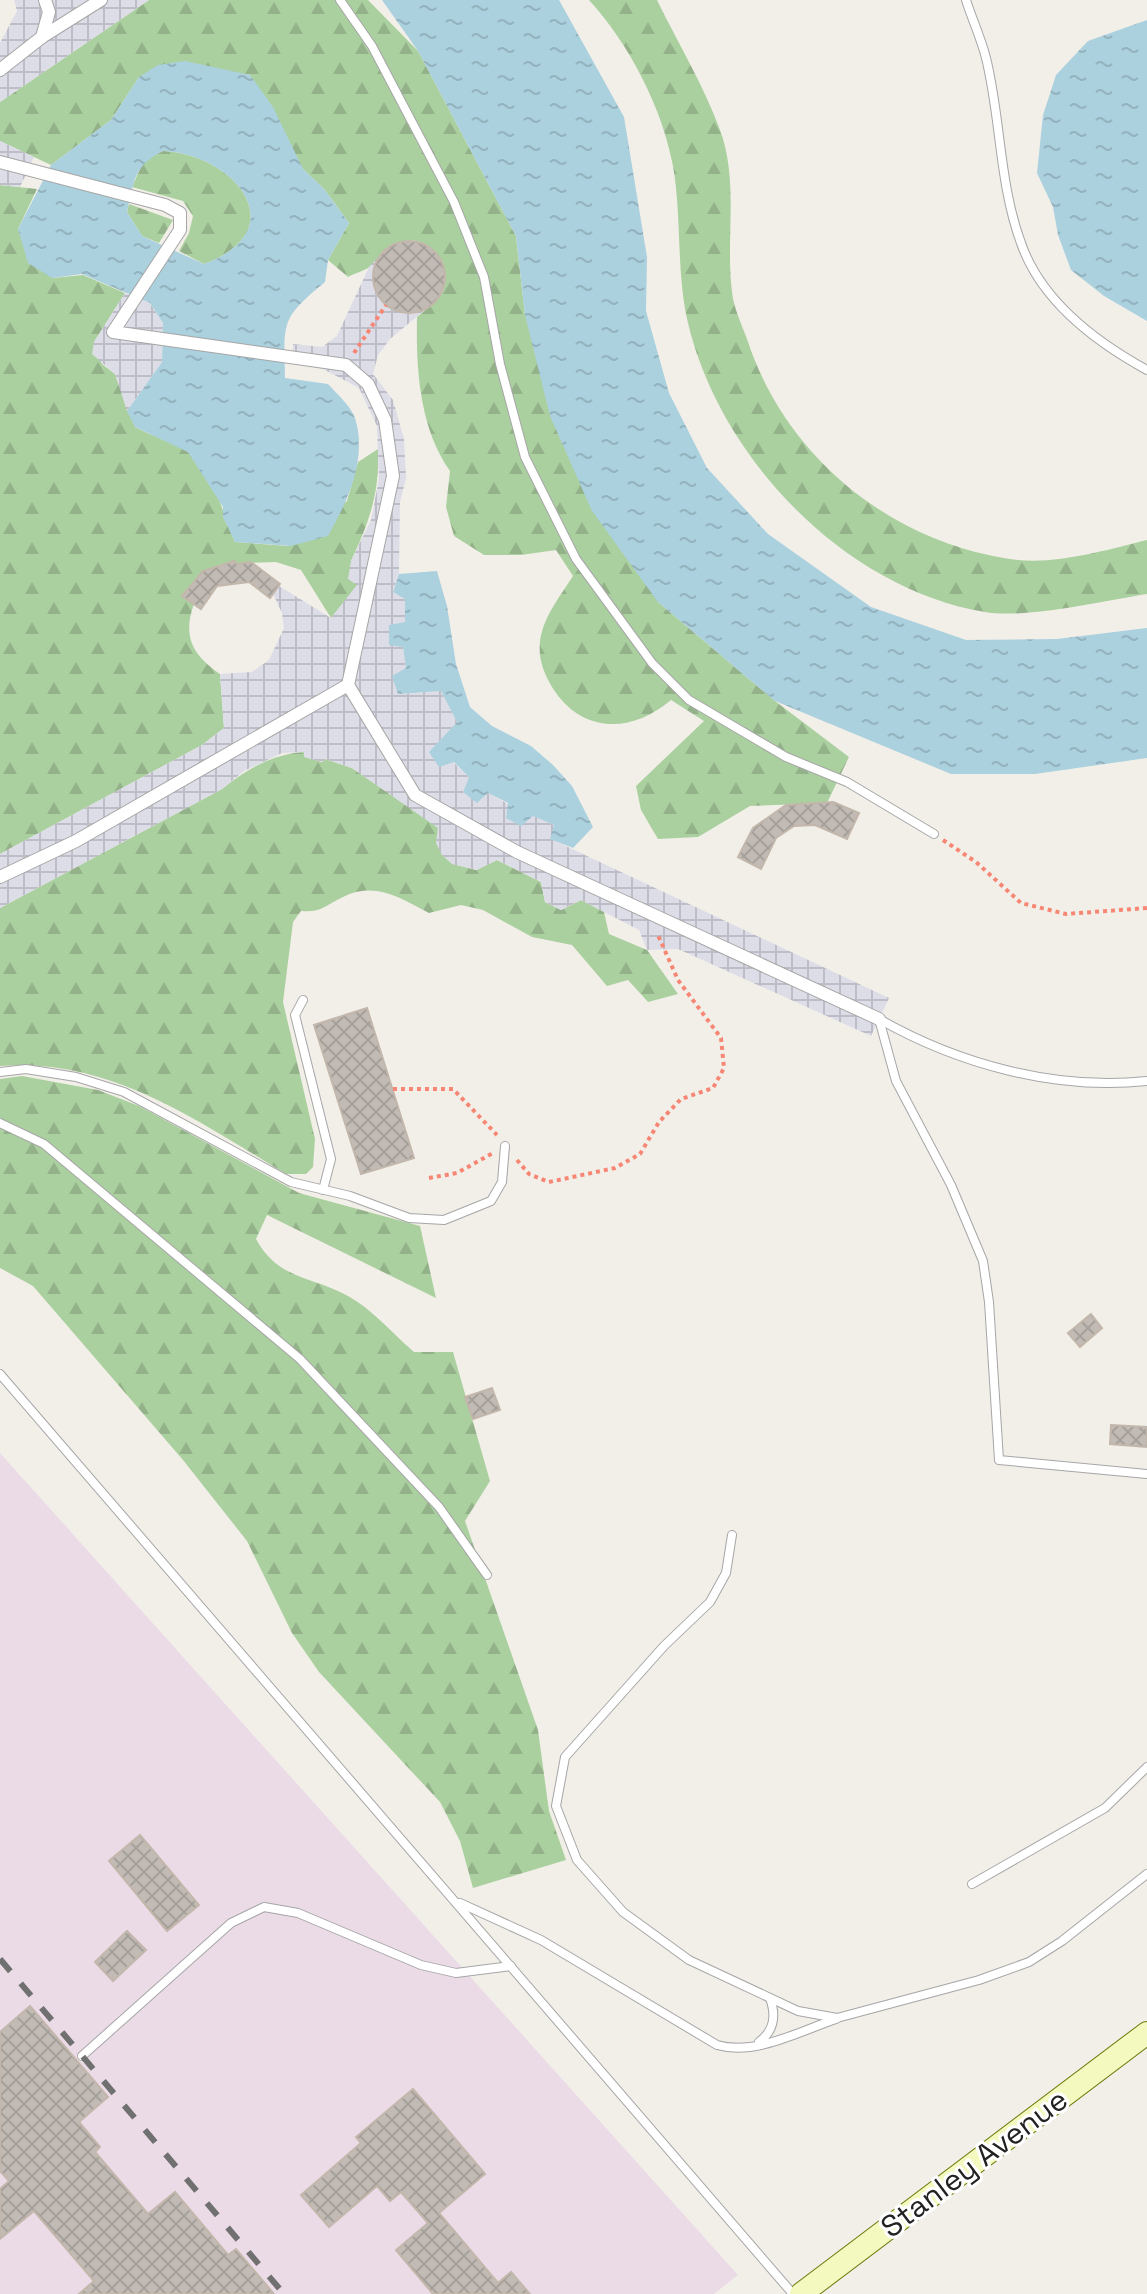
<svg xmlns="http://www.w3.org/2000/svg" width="1147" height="2294" font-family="'Space Grotesk',sans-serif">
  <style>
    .industrial { fill: #ebdbe7 }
    .forest { fill: url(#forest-firs) }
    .plaza { fill: url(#plaza-grid) }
    .water { fill: url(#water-ripples); fill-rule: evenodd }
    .building { fill: url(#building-cross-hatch); stroke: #c3b7ab; stroke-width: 2 }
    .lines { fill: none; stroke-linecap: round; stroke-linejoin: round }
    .service-casing { stroke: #a6a6a6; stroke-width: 10 }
    .pedestrian-casing { stroke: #a6a6a6; stroke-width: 14 }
    .secondary-casing { stroke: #697a07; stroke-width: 24 }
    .path { stroke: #f78774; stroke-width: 4; stroke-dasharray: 4 4; stroke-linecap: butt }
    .service { stroke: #fff; stroke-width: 8 }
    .pedestrian { stroke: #fff; stroke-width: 12 }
    .secondary { stroke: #f4f9c0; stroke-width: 22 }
    .rail { stroke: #707070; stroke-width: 6; stroke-dasharray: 16 16; stroke-linecap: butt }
    .labels { text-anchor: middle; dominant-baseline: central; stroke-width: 6; stroke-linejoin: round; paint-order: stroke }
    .street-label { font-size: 30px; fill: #222; stroke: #fff }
  </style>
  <defs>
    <pattern id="forest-firs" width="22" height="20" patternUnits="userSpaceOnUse" patternTransform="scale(2)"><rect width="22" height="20" fill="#abd09f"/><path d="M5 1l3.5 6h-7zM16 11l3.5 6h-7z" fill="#93b289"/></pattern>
    <pattern id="plaza-grid" width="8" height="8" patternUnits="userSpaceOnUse" patternTransform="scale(2)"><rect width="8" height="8" fill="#dddde8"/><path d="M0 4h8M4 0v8" fill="none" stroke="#bdbdc7"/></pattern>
    <pattern id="water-ripples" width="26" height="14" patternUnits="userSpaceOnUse" patternTransform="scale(2)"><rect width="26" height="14" fill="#abd0de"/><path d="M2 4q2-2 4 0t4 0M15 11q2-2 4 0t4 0" fill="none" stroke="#93b2be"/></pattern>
    <pattern id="building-cross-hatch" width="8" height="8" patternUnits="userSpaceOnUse" patternTransform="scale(2)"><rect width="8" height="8" fill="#c2bbb5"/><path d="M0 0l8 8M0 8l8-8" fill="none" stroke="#a6a09b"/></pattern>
  </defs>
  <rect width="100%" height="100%" fill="#f2efe9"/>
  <!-- industrial -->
  <polygon class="industrial" points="0,1453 738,2275 714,2294 0,2294"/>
  <!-- forest -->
  <g class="forest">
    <path d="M149,0H368L418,51L516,236L525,315L658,602L775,701L849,757L827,803L750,806L698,837L658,839L641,810L636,786L704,721L671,700C631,734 581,734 552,687C542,670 537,655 541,635C546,613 561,595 573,576L556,550L521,555H484L454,536L446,507L450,471C419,427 416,368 417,317C427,309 438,302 443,290C452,265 432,237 405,241C388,243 382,256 371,266C365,271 355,273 348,277L328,260L349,223L324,189L303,169L250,75L227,71L139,77L111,120L51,165L0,141V102Z"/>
    <path d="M589,0H657C678,43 704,86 720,130C740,184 724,244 733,299C736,312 742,326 747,339C785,456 889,541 1010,559C1052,566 1107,550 1147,540V594C1104,601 1025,619 985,612C845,589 720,458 688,323C676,273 682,217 673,166C662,107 629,44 589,0Z"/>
    <path d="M163,151C234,154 297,229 204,264L179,251L189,233L193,216L183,201L132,187L144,160Z"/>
    <path d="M0,185L37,189L18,229L52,278L83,275L125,293L94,342L102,364L115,374L135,427C151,436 173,441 188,452C215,471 222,514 235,542L288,546L347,501L358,462L378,449C380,492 369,523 351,561L358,585L331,618L301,570L276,562L220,564V567C200,572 194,579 183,596L194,604C182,637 193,655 220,674L224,728L202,745L0,854Z"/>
    <polygon points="129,204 173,220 159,243 142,236 127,212"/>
    <path d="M305,752V757L322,762L325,759L352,768L439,828L442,855L453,864L476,870L497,860L541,882L545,902L561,910L581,900L604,912L609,934L647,950L678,994L648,1002L628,980L607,986L572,945L532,937L483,910L461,905L429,913C400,898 374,880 341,898C325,906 320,913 301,911L293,922L283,1002L315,1139L313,1167L306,1174H286C196,1120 109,1057 0,1066V908L222,789C247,769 272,754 305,752Z"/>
    <path d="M22,1076L98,1090L139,1106L299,1193L420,1226L436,1298L267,1215L256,1239C278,1280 312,1276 348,1296C372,1309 394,1335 414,1352H453L490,1481L465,1521L538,1730L549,1811L566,1860L473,1888L460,1841L440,1802L319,1672L292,1633L247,1541L183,1460L33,1286L0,1268V1079Z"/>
  </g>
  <!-- plaza -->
  <g class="plaza">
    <polygon points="14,0 149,0 0,102 0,43 17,11"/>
    <polygon points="0,141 34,157 20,187 0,185"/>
    <polygon points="382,253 373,280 385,305 398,312 425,310 390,339 378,355 373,374 393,400 404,439 406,478 400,502 399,574 393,591 405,599 405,622 389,626 389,644 403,646 406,668 398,694 441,691 457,722 429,753 453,762 469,777 463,792 478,802 488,793 508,804 506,818 533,815 554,825 551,839 889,998 871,1036 678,949 647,950 639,930 581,900 561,910 545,902 541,882 497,860 477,870 452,864 442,855 436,843 438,828 352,768 325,759 322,762 304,757 304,752 282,753 244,771 222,789 0,908 0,854 202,745 224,728 220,674 252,672 269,660 284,628 282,613 273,594 279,586 331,618 357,585 348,579 351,561 371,520 379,479 377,426 359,388 323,369 292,363 293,344 322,347 337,336 369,267"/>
    <polygon points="125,293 150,303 163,323 162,362 127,411 115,374 92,354 94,342"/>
  </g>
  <!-- water -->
  <g class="water">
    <polygon points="382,0 559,0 624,117 647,257 646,311 669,393 707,468 768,534 871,607 966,640 1057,639 1147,628 1147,758 1035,774 951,774 775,701 658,602 592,511 550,416 525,315 516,236 418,51"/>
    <polygon points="1147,20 1147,321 1104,296 1071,270 1058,235 1053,207 1037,173 1043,115 1056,75 1088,41"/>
    <path d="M185,61L250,75L273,107L303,169L324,189L349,223L328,260L325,282C280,319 284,322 285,378L328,384C336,393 351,406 355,418C368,459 347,502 328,536L291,546L235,542L223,517V507L188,452L135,427L127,411L162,362L163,323L150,303L82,274L52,278L28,263L18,229L51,165L111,120L139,77L158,65ZM163,151C234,154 297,229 204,264L142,236L127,212C134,182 133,166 163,151Z"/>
    <polygon points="437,571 447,606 456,664 470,707 492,726 531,746 553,765 572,786 593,827 573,848 550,839 554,825 533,816 521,826 506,818 508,803 488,793 477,803 463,792 469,777 454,762 439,767 429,752 457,722 441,691 398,694 392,676 406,668 403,647 389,645 389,625 405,622 405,599 393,592 399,574"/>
  </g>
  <!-- building -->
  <g class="building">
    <circle cx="409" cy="277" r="36"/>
    <polygon points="234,561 237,564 251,562 280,584 270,598 249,582 217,586 201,609 182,596 203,571"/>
    <polygon points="833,802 859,813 847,839 815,825 794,826 776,838 761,869 738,857 753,828 786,805"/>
    <polygon points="367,1008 414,1158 361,1174 314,1025"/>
    <polygon points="1091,1314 1102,1328 1080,1347 1068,1333"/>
    <polygon points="492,1388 500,1410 473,1419 465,1397"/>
    <polygon points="1111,1425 1147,1427 1147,1447 1110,1444"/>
    <polygon points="140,1835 199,1905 167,1931 109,1861"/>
    <polygon points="127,1931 146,1950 113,1981 95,1962"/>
    <polygon points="30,2006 108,2097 79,2122 100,2147 95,2152 148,2214 175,2192 228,2255 236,2249 274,2294 79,2294 94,2281 34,2211 0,2239 0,2189 9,2181 0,2171 0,2032"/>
    <polygon points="413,2089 485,2174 439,2213 498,2283 511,2272 530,2294 433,2294 396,2250 428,2223 401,2192 390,2201 377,2186 329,2227 301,2195 361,2143 356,2137"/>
  </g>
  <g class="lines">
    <defs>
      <g id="service">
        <polyline points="340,0 372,46 454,202 484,277 500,364 525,457 576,559 652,663 689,700 786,757 847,782 934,834"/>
        <path d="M966,0C972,19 981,38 986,58C1001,118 999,184 1021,243C1041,301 1096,342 1147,370"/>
        <polyline points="303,1000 295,1015 331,1159 323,1190"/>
        <polyline points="879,1019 896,1081 951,1185 983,1261 989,1302 999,1460 1147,1474"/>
        <path d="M879,1019C958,1064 1056,1091 1147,1081"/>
        <polyline points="0,1072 26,1069 76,1077 124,1092 291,1182 350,1196 409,1218 444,1220 491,1201 502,1182 505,1146"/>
        <polyline points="0,1123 44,1144 300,1359 439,1507 487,1575"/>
        <polyline points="0,1374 793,2294"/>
        <polyline points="732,1535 726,1573 710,1602 664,1646 565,1757 556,1806 577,1860 623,1912 689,1960 798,2011 837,2018 979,1980 1029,1962 1062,1941 1147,1874"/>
        <polyline points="972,1884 1105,1808 1147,1767"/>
        <path d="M460,1903L541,1940L717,2045C755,2056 800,2031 836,2019"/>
        <path d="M759,2042C775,2030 776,2015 770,1998"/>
        <polyline points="82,2056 231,1923 264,1907 298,1913 421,1965 456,1973 511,1966"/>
      </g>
      <g id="pedestrian">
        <polyline points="42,37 49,12 45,0"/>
        <polyline points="0,70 42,37 101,0"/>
        <polyline points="0,162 165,205 180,213 180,230 113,332 346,365 368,384 385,420 393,476 348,685 76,841 0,877"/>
        <polyline points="348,685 415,795 517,852 879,1019"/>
      </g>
      <polyline id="secondary" points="801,2294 1147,2033"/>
    </defs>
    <!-- service casing -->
    <use href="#service" class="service-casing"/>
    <!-- pedestrian casing -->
    <use href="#pedestrian" class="pedestrian-casing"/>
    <!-- secondary casing -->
    <use href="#secondary" class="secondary-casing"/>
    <!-- path -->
    <g class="path">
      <polyline points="354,353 386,305"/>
      <polyline points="943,840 976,862 1021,903 1066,914 1147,908"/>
      <polyline points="393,1089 453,1089 497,1135"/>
      <polyline points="517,1160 529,1174 549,1182 615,1168 640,1154 659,1122 681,1099 713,1088 724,1068 721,1038 678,980 657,933"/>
      <polyline points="429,1178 457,1173 493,1153"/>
    </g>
    <!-- service -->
    <use href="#service" class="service"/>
    <!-- pedestrian -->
    <use href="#pedestrian" class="pedestrian"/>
    <!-- secondary -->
    <use href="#secondary" class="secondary"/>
    <!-- rail -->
    <polyline class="rail" points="0,1959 284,2294"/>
  </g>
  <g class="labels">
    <!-- street labels -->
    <g class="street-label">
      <text transform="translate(974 2163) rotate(-37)">Stanley Avenue</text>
    </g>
  </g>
</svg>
